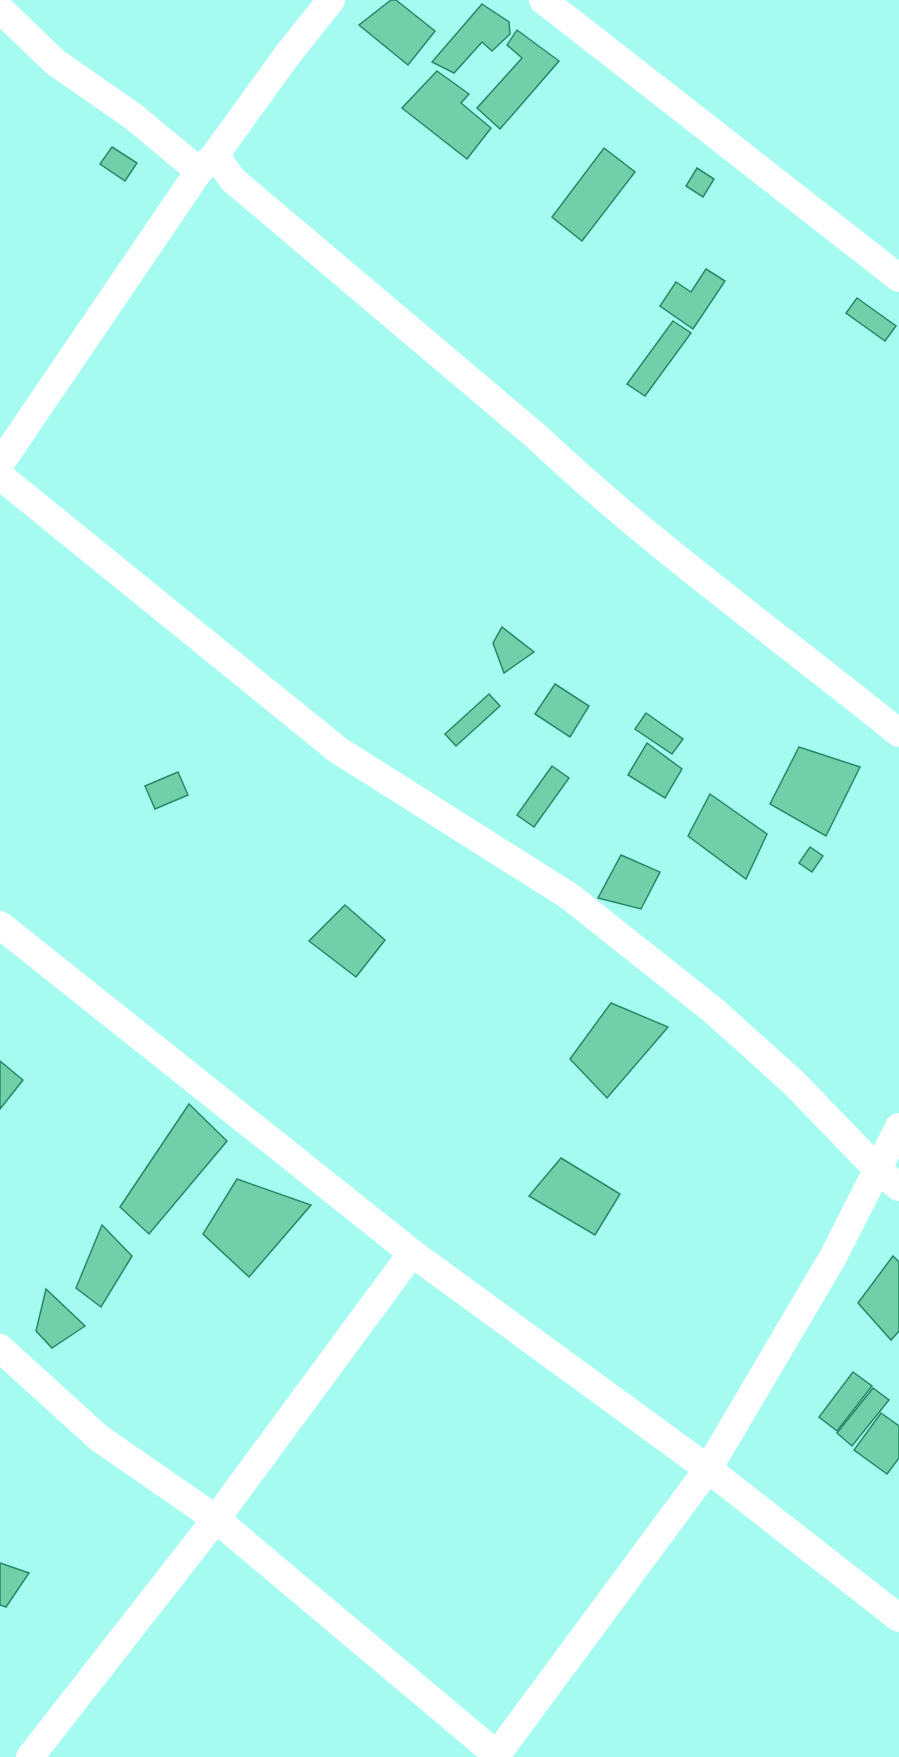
<svg xmlns="http://www.w3.org/2000/svg" width="899" height="1757" font-family="'Archivo Narrow',sans-serif">
  <style>
    .building { fill: #71cfa9; stroke: #258a68; stroke-width: 1.5 }
    .lines { fill: none; stroke-linecap: round; stroke-linejoin: round }
    .street { stroke: #fff; stroke-width: 28 }
  </style>
  <rect width="100%" height="100%" fill="#a5fbf0"/>
  <!-- building -->
  <g class="building">
    <polygon points="391,0 396,0 435,31 408,65 359,25"/>
    <polygon points="482,4 509,22 510,34 492,51 482,42 454,73 432,62"/>
    <polygon points="517,30 559,61 500,129 477,108 522,58 507,45"/>
    <polygon points="437,71 469,94 461,103 491,128 467,159 402,108"/>
    <polygon points="112,147 137,163 125,181 100,164"/>
    <polygon points="604,148 635,172 582,241 552,217"/>
    <polygon points="697,168 714,179 703,197 686,186"/>
    <polygon points="706,269 725,281 693,329 660,306 676,282 691,292"/>
    <polygon points="857,298 896,326 885,341 846,313"/>
    <polygon points="673,321 691,333 645,396 627,384"/>
    <polygon points="502,627 534,652 504,673 493,643"/>
    <polygon points="555,684 589,706 570,737 535,714"/>
    <polygon points="489,694 500,706 456,746 445,734"/>
    <polygon points="646,713 683,739 672,754 635,729"/>
    <polygon points="647,743 682,769 665,798 628,775"/>
    <polygon points="799,747 860,767 826,836 770,804"/>
    <polygon points="552,766 569,778 534,827 517,815"/>
    <polygon points="178,772 188,795 155,809 145,786"/>
    <polygon points="710,794 767,834 746,879 688,836"/>
    <polygon points="810,847 823,856 812,872 799,863"/>
    <polygon points="621,855 660,872 641,909 598,898"/>
    <polygon points="345,905 385,940 356,977 309,941"/>
    <polygon points="611,1003 668,1027 607,1098 570,1059"/>
    <polygon points="0,1061 23,1080 0,1109"/>
    <polygon points="189,1104 227,1141 149,1234 120,1207"/>
    <polygon points="561,1158 620,1194 595,1235 529,1196"/>
    <polygon points="237,1179 311,1205 249,1277 203,1234"/>
    <polygon points="102,1225 132,1256 101,1307 76,1288"/>
    <polygon points="893,1256 899,1262 899,1331 891,1340 858,1303"/>
    <polygon points="46,1289 85,1326 52,1348 36,1331"/>
    <polygon points="853,1372 872,1386 837,1431 819,1417"/>
    <polygon points="873,1388 889,1400 852,1446 837,1433"/>
    <polygon points="881,1413 899,1426 899,1458 887,1474 854,1450"/>
    <polygon points="0,1563 29,1573 6,1607 0,1605"/>
  </g>
  <g class="lines">
    <!-- street -->
    <g class="street">
      <path d="M331,0L288,54L215,155L233,180L537,437C650,544 778,635 899,733"/>
      <polyline points="543,0 899,278"/>
      <polyline points="0,9 55,62 134,117 199,171"/>
      <polyline points="0,464 199,171 215,155"/>
      <polyline points="0,476 338,750 569,896 714,1011 794,1083 878,1170 899,1187"/>
      <polyline points="0,925 412,1253 708,1469 899,1618"/>
      <polyline points="0,1348 99,1438 216,1519 497,1755"/>
      <polyline points="30,1757 216,1519 412,1253"/>
      <polyline points="495,1757 708,1469 833,1257 899,1127"/>
    </g>
  </g>
</svg>
